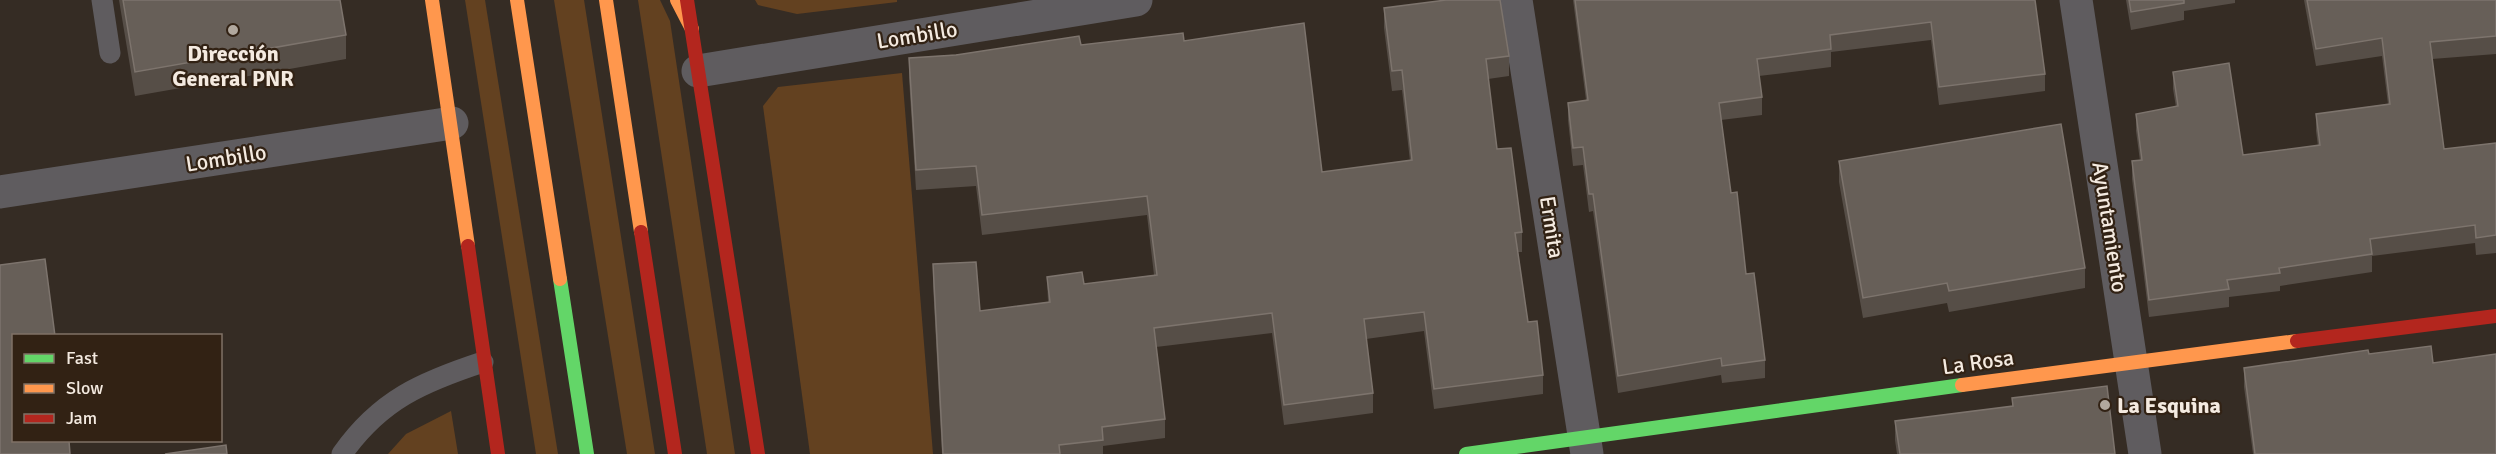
<svg xmlns="http://www.w3.org/2000/svg" width="2496" height="454" font-family="Signika,sans-serif">
  <style>
    .green { fill: #634120 }
    .lines { fill: none; stroke-linecap: round; stroke-linejoin: round }
    .lane { stroke: #5f5c5f; stroke-width: 21 }
    .street { stroke: #5f5c5f; stroke-width: 33 }
    .fast { stroke: #63d668; stroke-width: 14 }
    .slow { stroke: #ff974d; stroke-width: 14 }
    .jam { stroke: #b3261e; stroke-width: 14 }
    .wall { fill: #564e47 }
    .building { fill: #675f58; stroke: #7d746d; stroke-width: 1.5 }
    .poi-dot { fill: #b1a89e; stroke: #322214; stroke-width: 2 }
    .labels { text-anchor: middle; dominant-baseline: central; stroke-width: 4.5; stroke-linejoin: round; paint-order: stroke }
    .street-label { font-size: 22px; fill: #f4eae0; stroke: #322214 }
    .poi-label { font-size: 22px; font-weight: bold; fill: #f4eae0; stroke: #322214 }
  </style>
  <rect width="100%" height="100%" fill="#352c24"/>
  <!-- green -->
  <g class="green">
    <polygon points="465,0 485,0 558,454 536,454"/>
    <polygon points="554,0 584,0 655,454 627,454"/>
    <polygon points="638,0 660,0 670,21 735,454 707,454"/>
    <polygon points="755,0 897,0 897,2 797,14 758,5"/>
    <polygon points="902,73 933,454 810,454 763,106 778,87"/>
    <polygon points="451,411 458,454 388,454 406,434"/>
  </g>
  <g class="lines">
    <!-- lane -->
    <g class="lane">
      <polyline points="102,0 110,53"/>
      <path d="M342,454C380,400 422,382 483,362"/>
    </g>
    <!-- street -->
    <g class="street">
      <polyline points="1516,0 1587,454"/>
      <polyline points="2076,0 2145,454"/>
      <polyline points="698,71 1136,0"/>
      <polyline points="0,192 452,123"/>
    </g>
    <!-- fast -->
    <g class="fast">
      <polyline points="560,279 587,454"/>
      <polyline points="1466,454 1962,385"/>
    </g>
    <!-- slow -->
    <g class="slow">
      <polyline points="432,0 468,246"/>
      <polyline points="517,0 560,279"/>
      <polyline points="606,0 641,232"/>
      <polyline points="677,0 692,29"/>
      <polyline points="1962,385 2297,341"/>
    </g>
    <!-- jam -->
    <g class="jam">
      <polyline points="687,0 758,454"/>
      <polyline points="641,232 675,454"/>
      <polyline points="468,246 498,454"/>
      <polyline points="2297,341 2496,316"/>
    </g>
  </g>
  <!-- wall -->
  <g class="wall">
    <polygon points="119,0 340,0 346,35 346,59 135,96"/>
    <polygon points="1573,0 2035,0 2045,74 2045,91 1939,105 1931,40 1831,52 1831,67 1759,76 1762,97 1762,115 1721,120 1731,193 1746,274 1765,360 1765,378 1722,383 1721,375 1618,393 1593,211 1589,212 1583,165 1573,166 1568,120 1568,103 1586,100"/>
    <polygon points="2126,0 2235,0 2235,3 2184,11 2184,20 2131,30"/>
    <polygon points="2304,0 2496,0 2496,54 2432,59 2444,149 2496,143 2496,253 2476,255 2475,243 2372,256 2372,272 2280,286 2280,291 2229,297 2229,307 2149,317 2132,179 2132,161 2140,161 2136,131 2136,114 2176,107 2173,89 2173,72 2243,155 2318,146 2316,131 2316,114 2388,104 2382,56 2316,66"/>
    <polygon points="1384,8 1509,56 1509,76 1488,79 1497,149 1522,232 1522,252 1518,252 1528,322 1543,375 1543,394 1434,409 1424,331 1366,339 1373,393 1373,413 1284,425 1272,333 1156,347 1165,419 1165,438 1103,446 1103,454 942,454 933,284 933,264 980,311 1048,302 1047,277 1084,284 1154,275 1147,215 982,235 976,186 916,190 909,78 909,58 1081,45 1184,41 1322,172 1410,161 1402,90 1392,91 1384,28"/>
    <polygon points="1839,161 2085,268 2085,288 1949,312 1947,303 1863,318 1839,182"/>
    <polygon points="2369,354 2433,363 2496,454 2253,454 2244,387 2244,368"/>
    <polygon points="2012,398 2115,454 1897,454 1895,440 1895,421 2012,406"/>
  </g>
  <!-- building -->
  <g class="building">
    <polygon points="123,0 340,0 346,35 135,72"/>
    <polygon points="1446,0 1500,0 1509,56 1486,59 1497,149 1511,148 1522,232 1515,233 1528,322 1537,321 1543,375 1434,389 1424,312 1364,319 1373,393 1284,405 1272,313 1154,328 1165,419 1102,427 1103,440 1059,445 1060,454 943,454 933,264 976,262 980,311 1050,302 1047,277 1082,272 1084,284 1157,275 1147,196 982,215 976,166 916,170 909,58 956,55 1079,36 1081,45 1183,33 1184,41 1304,23 1322,172 1412,160 1402,70 1392,71 1384,8"/>
    <polygon points="1575,0 2035,0 2045,74 1939,87 1931,22 1830,35 1831,49 1757,59 1762,97 1719,103 1731,193 1737,192 1746,274 1754,273 1765,360 1722,366 1721,358 1618,376 1593,194 1589,194 1583,147 1573,148 1568,103 1588,100"/>
    <polygon points="2129,0 2184,0 2184,3 2131,12"/>
    <polygon points="2307,0 2496,0 2496,36 2430,42 2444,149 2496,143 2496,235 2476,238 2475,225 2370,239 2372,254 2279,268 2280,273 2227,280 2229,289 2149,300 2132,161 2142,160 2136,114 2178,106 2173,72 2229,63 2243,155 2320,145 2316,114 2390,104 2382,38 2316,49"/>
    <polygon points="2061,124 2085,268 1949,291 1947,283 1863,298 1839,161"/>
    <polygon points="45,259 55,336 14,336 14,441 69,441 70,454 0,454 0,265"/>
    <polygon points="2431,346 2433,363 2496,354 2496,454 2255,454 2244,368 2368,350 2369,354"/>
    <polygon points="2107,386 2115,454 1900,454 1895,421 2013,406 2012,398"/>
    <polygon points="226,445 227,454 165,454"/>
  </g>
  <!-- markers -->
  <g class="poi-dot">
    <circle cx="233" cy="30" r="6"/>
    <circle cx="2105" cy="405" r="6"/>
  </g>
  <g class="labels">
    <!-- street labels -->
    <g class="street-label">
      <text transform="translate(917 35) rotate(-9)">Lombillo</text>
      <text transform="translate(226 158) rotate(-9)">Lombillo</text>
      <text transform="translate(1552 227) rotate(81)">Ermita</text>
      <text transform="translate(2110 227) rotate(81)">Ayuntamiento</text>
      <text transform="translate(1978 362) rotate(-8)">La Rosa</text>
    </g>
    <!-- poi labels -->
    <g class="poi-label">
      <text x="233" y="53">Dirección<tspan x="233" dy="25">General PNR</tspan></text>
      <text x="2117" y="405" text-anchor="start">La Esquina</text>
    </g>
  </g>
  <!-- legend -->
  <rect x="12" y="334" width="210" height="108" fill="#322214" stroke="#807266" stroke-width="1.5"/>
  <rect x="24" y="354" width="30" height="9" fill="#63d668" stroke="#807266" stroke-width="1.5"/>
  <text x="66" y="364" font-size="18" fill="#f4eae0">Fast</text>
  <rect x="24" y="384" width="30" height="9" fill="#ff974d" stroke="#807266" stroke-width="1.5"/>
  <text x="66" y="394" font-size="18" fill="#f4eae0">Slow</text>
  <rect x="24" y="414" width="30" height="9" fill="#b3261e" stroke="#807266" stroke-width="1.5"/>
  <text x="66" y="424" font-size="18" fill="#f4eae0">Jam</text>
</svg>
